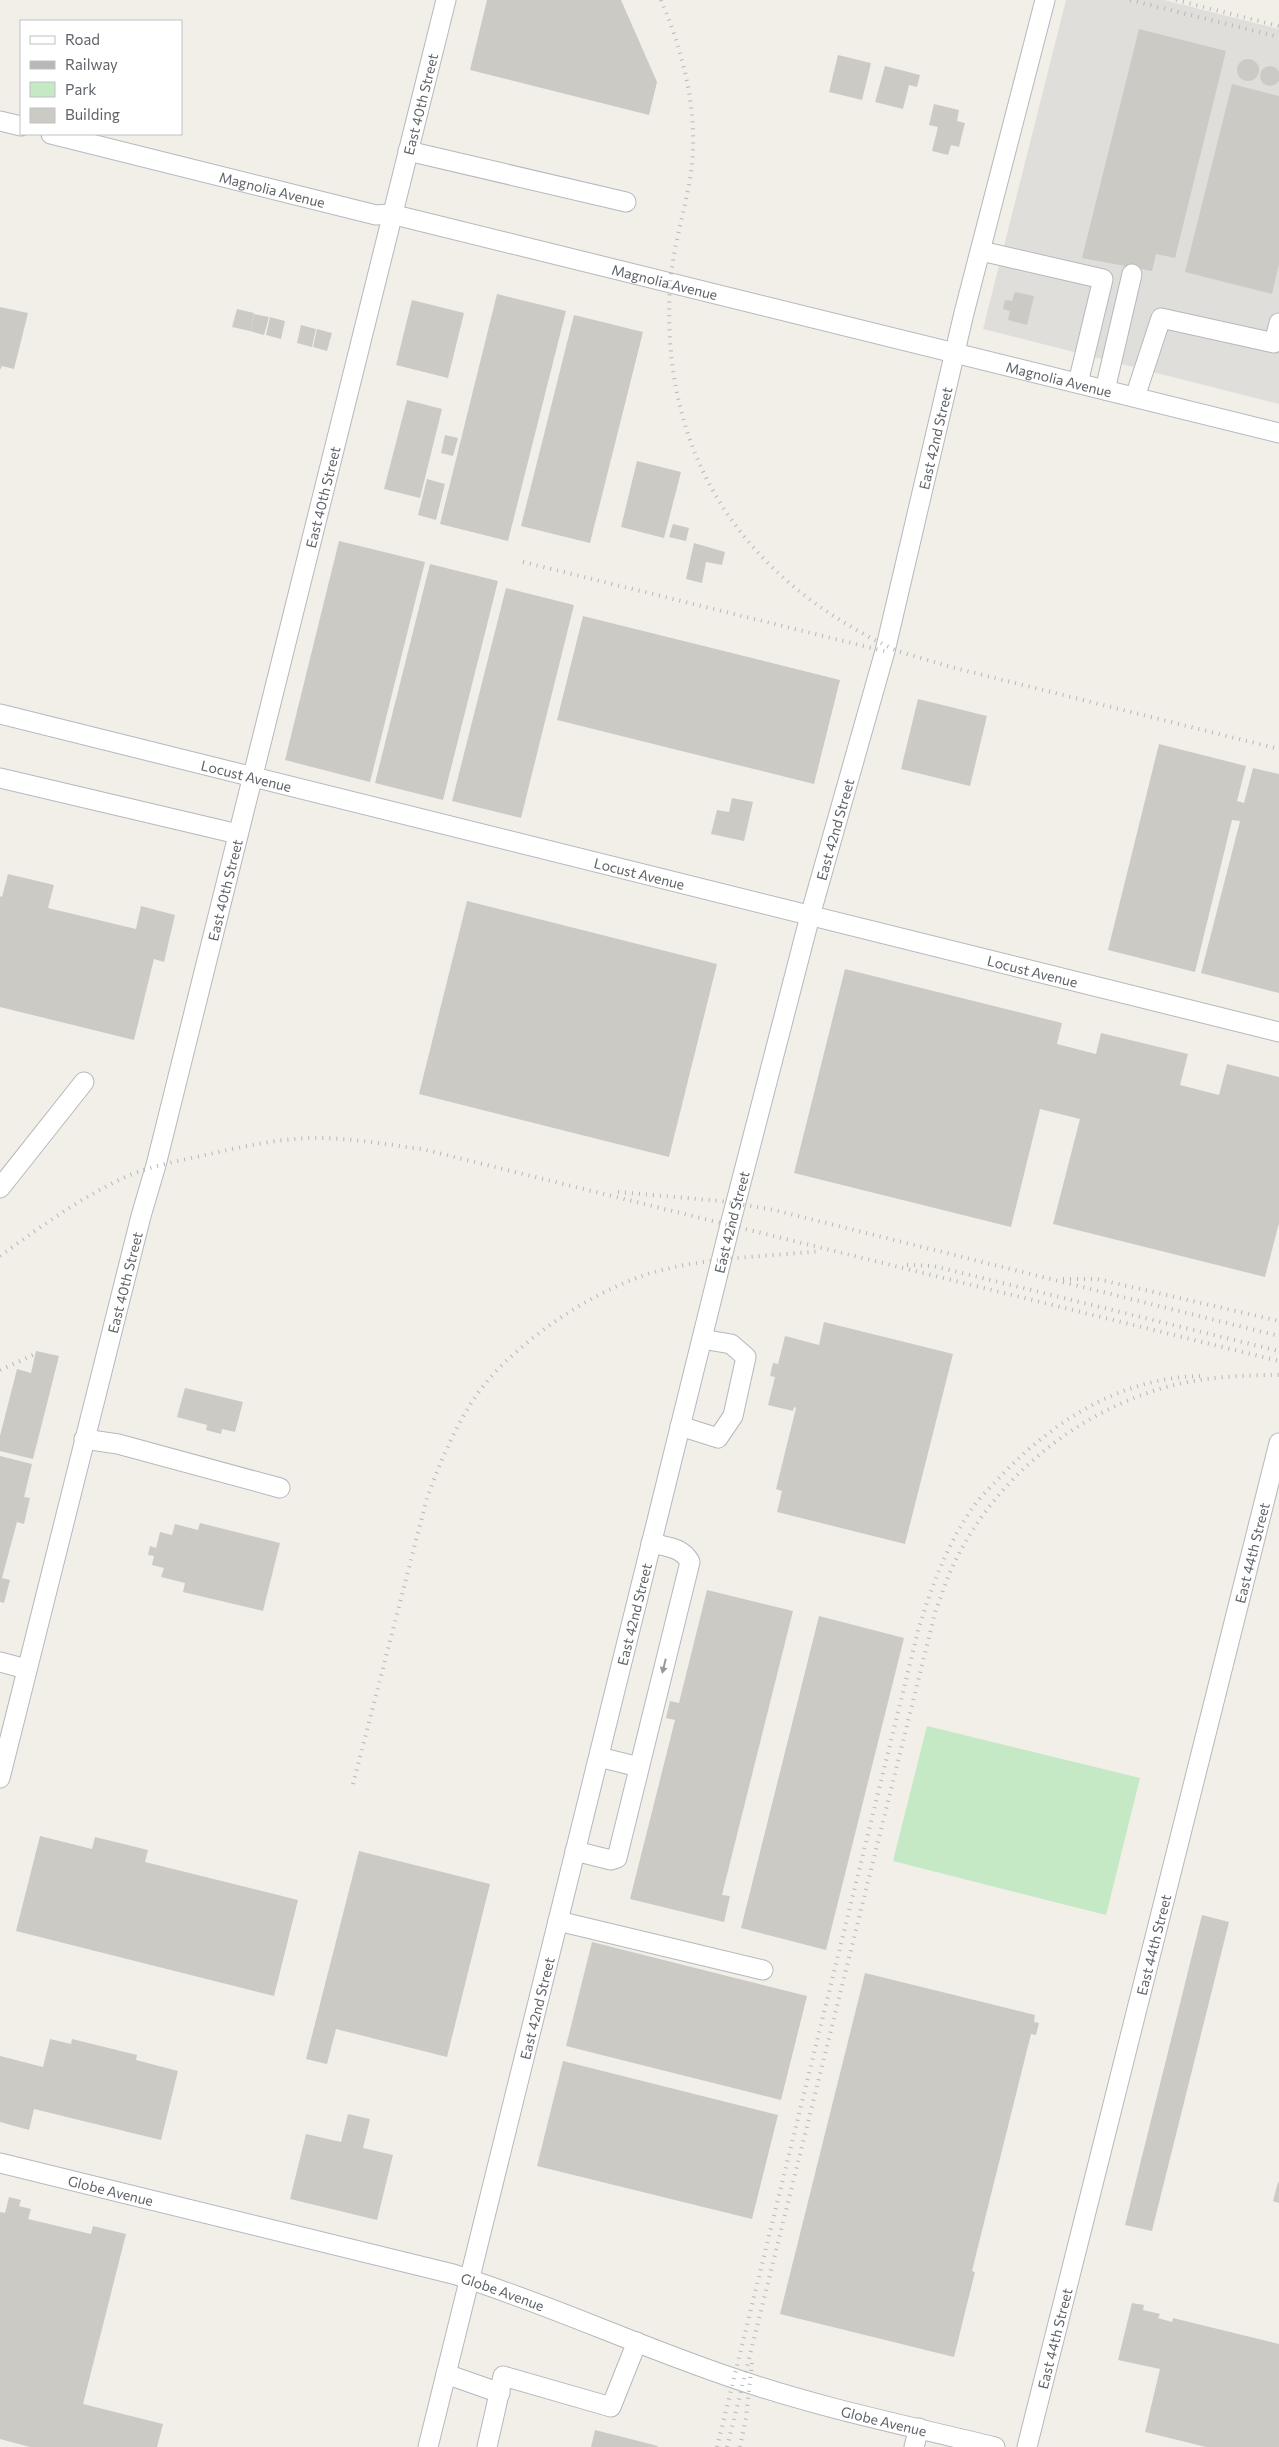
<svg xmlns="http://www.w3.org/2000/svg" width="1279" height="2447" font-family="Commissioner,sans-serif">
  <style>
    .industrial { fill: #e0deda }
    .green { fill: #c5e8c5 }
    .building { fill: #cccac5 }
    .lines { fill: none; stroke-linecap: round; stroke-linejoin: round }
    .minor-casing { stroke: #b5b8bc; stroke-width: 21 }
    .minor { stroke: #fff; stroke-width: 19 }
    .rail { stroke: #b6b7b8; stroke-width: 4; stroke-dasharray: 1 6; stroke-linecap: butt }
    .oneway { fill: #979a9d }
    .labels { text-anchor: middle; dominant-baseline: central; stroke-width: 4; stroke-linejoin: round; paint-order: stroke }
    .street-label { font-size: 14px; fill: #5f6368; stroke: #fff }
  </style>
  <rect width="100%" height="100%" fill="#f1efe8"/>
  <!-- industrial -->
  <polygon class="industrial" points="1066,0 1164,0 1279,29 1279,404 983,329"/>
  <!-- green -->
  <polygon class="green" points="927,1726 1140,1778 1106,1915 893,1861"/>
  <!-- building -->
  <g class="building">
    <polygon points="487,0 621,0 657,82 649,115 470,70"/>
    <polygon points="1139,29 1226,51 1175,258 1156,254 1152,271 1082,258"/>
    <polygon points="838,55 871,63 862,100 829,92"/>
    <circle cx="1248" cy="70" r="11"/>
    <polygon points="885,66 920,75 917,87 909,85 903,109 875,102"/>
    <circle cx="1270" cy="76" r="10"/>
    <polygon points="1232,84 1279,96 1279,264 1272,294 1185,272"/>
    <polygon points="934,104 959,110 957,121 965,123 959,147 951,145 948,155 932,151 938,127 929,125"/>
    <polygon points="1015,292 1034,296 1027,325 1008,320 1010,311 1003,309 1005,300 1012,301"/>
    <polygon points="497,294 566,311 508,541 440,524"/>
    <polygon points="412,300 464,313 448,378 396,365"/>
    <polygon points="0,307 28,313 14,369 2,366 0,370"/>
    <polygon points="237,309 254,313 250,331 232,327"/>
    <polygon points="254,314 269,317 264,335 250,331"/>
    <polygon points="574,315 643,332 590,543 521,526"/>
    <polygon points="270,317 285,321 281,339 266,335"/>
    <polygon points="301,325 316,329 312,347 297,343"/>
    <polygon points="317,329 332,333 327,351 313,347"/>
    <polygon points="407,400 442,409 420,498 384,489"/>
    <polygon points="445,435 458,438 453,456 441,453"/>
    <polygon points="637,461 681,472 664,538 621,527"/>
    <polygon points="427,479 445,484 436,520 418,515"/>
    <polygon points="673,524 689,528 686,541 669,537"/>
    <polygon points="339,541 425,562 370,782 285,760"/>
    <polygon points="694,543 725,552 722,565 706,562 702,583 686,579"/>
    <polygon points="430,564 498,581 443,800 375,783"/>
    <polygon points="506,588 574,605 521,818 452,801"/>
    <polygon points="583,616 840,680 814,784 557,720"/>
    <polygon points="918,699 987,716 970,786 901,769"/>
    <polygon points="1159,744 1246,766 1237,801 1244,803 1253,768 1279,774 1279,993 1201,973 1240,821 1232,820 1195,972 1108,950"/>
    <polygon points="732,798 753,802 744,841 711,834 717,810 729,812"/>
    <polygon points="8,874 54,885 48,908 136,929 141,906 175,915 164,962 154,959 134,1040 0,1007 0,896 2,897"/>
    <polygon points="467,901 717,964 669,1157 419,1094"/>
    <polygon points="845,969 1062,1023 1057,1044 1096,1054 1101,1033 1188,1054 1180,1085 1219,1095 1227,1064 1279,1077 1279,1223 1265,1277 1053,1224 1080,1119 1040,1109 1011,1227 794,1173"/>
    <polygon points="824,1322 953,1354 905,1544 777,1512 782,1491 776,1489 796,1408 794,1407 793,1411 768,1405 775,1377 770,1376 773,1363 778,1364 785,1336 819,1345"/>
    <polygon points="36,1351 59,1356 33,1459 0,1451 0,1436 17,1369 31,1373"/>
    <polygon points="185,1388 243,1402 235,1432 222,1429 221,1434 206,1430 207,1425 177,1417"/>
    <polygon points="0,1456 32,1464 24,1497 30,1498 24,1524 17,1522 2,1578 10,1580 4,1603 0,1602"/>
    <polygon points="200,1523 280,1543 263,1611 183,1592 185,1583 161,1577 164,1568 152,1565 154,1556 148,1555 150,1546 156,1548 160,1532 172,1535 175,1524 198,1530"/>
    <polygon points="707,1590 793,1611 722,1895 730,1896 724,1922 630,1899 675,1720 666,1718 670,1701 679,1703"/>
    <polygon points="819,1616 904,1638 826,1950 741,1928"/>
    <polygon points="40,1836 92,1849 95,1837 148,1850 145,1862 298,1900 274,1996 16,1931"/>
    <polygon points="359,1851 490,1884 447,2057 336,2029 327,2064 306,2059"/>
    <polygon points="1202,1915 1229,1922 1152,2231 1125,2225"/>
    <polygon points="592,1942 807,1996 781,2100 566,2046"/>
    <polygon points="865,1973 1035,2015 1034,2022 1039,2023 1036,2035 1031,2034 972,2271 975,2272 954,2357 780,2314"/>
    <polygon points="50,2039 71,2044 72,2039 137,2055 136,2060 178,2071 161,2140 34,2109 29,2130 0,2122 0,2056 43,2067"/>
    <polygon points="563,2061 778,2115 752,2219 537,2166"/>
    <polygon points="348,2114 370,2119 363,2148 393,2155 377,2220 290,2199 306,2134 341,2142"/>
    <polygon points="1278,2182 1279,2182 1279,2203 1273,2201"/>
    <polygon points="9,2197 21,2200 19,2206 31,2209 28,2219 91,2234 93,2226 126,2234 83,2404 163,2424 157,2447 30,2447 0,2439 0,2212 5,2213"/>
    <polygon points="1132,2303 1144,2305 1143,2310 1160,2314 1158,2318 1172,2322 1173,2318 1279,2344 1279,2447 1206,2447 1145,2432 1160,2369 1118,2360"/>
    <polygon points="595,2430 658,2446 658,2447 591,2447"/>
  </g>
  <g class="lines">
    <defs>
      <g id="minor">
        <polyline points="0,121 21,126"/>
        <path id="s1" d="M51,134L376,215L391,214L1279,433"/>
        <polyline points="408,151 626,202"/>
        <polyline points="981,251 1103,279 1078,383"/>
        <polyline points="1105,390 1132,274"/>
        <polyline points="1135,397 1161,318 1274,343 1279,323"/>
        <path id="s2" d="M0,714L1279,1032"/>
        <polyline points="0,778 238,834"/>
        <polyline points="0,1188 84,1082"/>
        <polyline points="680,1426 718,1438 733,1416 746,1357 731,1344 702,1339"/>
        <polyline points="84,1439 118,1444 280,1488"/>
        <polyline points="0,1662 26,1669"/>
        <polyline points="599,1757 639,1767"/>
        <path id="s3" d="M0,1778L141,1216L156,1165L446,0"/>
        <path d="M575,1851L611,1860L617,1858L690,1562C682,1547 667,1547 651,1543"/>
        <polyline points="558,1921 763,1970"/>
        <path id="s4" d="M0,2163L453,2274C549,2304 640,2347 736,2379C820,2408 909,2426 995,2447"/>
        <polyline points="446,2374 500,2393"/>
        <path id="s5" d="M428,2447L730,1225L810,916L885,651L964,313L1045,0"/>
        <polyline points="487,2447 503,2376 611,2407 637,2342"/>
        <polyline points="914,2447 919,2428"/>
        <path id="s6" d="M1027,2447L1279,1443"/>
      </g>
    </defs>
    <!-- minor casing -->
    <use href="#minor" class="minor-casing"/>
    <!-- minor -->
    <use href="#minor" class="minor"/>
    <!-- rail -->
    <g class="rail">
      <path d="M661,0C684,54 699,114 691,173C685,211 673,247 670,285C660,455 741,577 893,649C910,656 930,660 947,666L1279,749"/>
      <polyline points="1130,0 1279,37"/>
      <polyline points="1176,0 1279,26"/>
      <polyline points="523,562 888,652"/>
      <polyline points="618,1192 721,1201 774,1210 1279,1336"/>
      <path d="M0,1256C39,1228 77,1200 121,1179C146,1167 173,1162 201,1156C241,1147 282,1137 324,1138C357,1139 389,1145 422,1149L1279,1361"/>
      <polyline points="907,1265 933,1266 958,1272 1279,1351"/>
      <polyline points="1063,1279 1097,1279 1279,1321"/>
      <polyline points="0,1370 33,1355"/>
      <path d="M353,1784L427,1498C442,1457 460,1414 488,1380C531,1331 606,1282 670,1268C720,1257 771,1256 821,1251"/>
      <path d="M717,2447L918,1631C931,1588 946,1547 971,1510C979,1498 991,1487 1001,1476C1054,1420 1123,1377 1202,1376"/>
      <path d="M727,2447L935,1613C940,1599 945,1584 951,1570C991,1481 1076,1411 1170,1386C1204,1377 1244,1375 1279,1375"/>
      <polyline points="740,2447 746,2418 752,2362"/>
    </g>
  </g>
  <!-- one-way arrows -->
  <defs><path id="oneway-solid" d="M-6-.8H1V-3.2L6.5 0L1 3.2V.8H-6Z" transform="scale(1.25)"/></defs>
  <use class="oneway" href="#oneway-solid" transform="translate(664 1666) rotate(104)"/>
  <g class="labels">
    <!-- street labels -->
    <g class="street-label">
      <text stroke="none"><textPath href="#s3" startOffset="1726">East 40th Street</textPath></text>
      <text stroke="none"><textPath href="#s1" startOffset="228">Magnolia Avenue</textPath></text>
      <text stroke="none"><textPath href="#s1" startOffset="632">Magnolia Avenue</textPath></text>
      <text stroke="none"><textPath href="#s1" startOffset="1038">Magnolia Avenue</textPath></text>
      <text stroke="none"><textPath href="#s5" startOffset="2072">East 42nd Street</textPath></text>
      <text stroke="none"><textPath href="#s3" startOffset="1321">East 40th Street</textPath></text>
      <text stroke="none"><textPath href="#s2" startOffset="254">Locust Avenue</textPath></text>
      <text stroke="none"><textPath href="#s5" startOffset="1668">East 42nd Street</textPath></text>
      <text stroke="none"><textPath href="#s2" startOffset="659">Locust Avenue</textPath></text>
      <text stroke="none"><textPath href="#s3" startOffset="916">East 40th Street</textPath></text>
      <text stroke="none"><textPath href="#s2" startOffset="1064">Locust Avenue</textPath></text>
      <text stroke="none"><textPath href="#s5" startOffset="1262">East 42nd Street</textPath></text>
      <text stroke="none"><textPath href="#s3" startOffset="511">East 40th Street</textPath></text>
      <text stroke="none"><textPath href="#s6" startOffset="922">East 44th Street</textPath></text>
      <text stroke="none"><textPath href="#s5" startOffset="858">East 42nd Street</textPath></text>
      <text stroke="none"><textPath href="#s6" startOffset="518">East 44th Street</textPath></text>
      <text stroke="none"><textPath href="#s5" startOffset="452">East 42nd Street</textPath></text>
      <text stroke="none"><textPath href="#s4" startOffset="114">Globe Avenue</textPath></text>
      <text stroke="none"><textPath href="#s4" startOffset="519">Globe Avenue</textPath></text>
      <text stroke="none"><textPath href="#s6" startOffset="112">East 44th Street</textPath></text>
      <text stroke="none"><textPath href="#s4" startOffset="922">Globe Avenue</textPath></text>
    </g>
  </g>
  <!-- legend -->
  <rect x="20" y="20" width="162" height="115" fill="#ffffff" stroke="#bfc1c3"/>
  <rect x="30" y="36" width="25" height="8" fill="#ffffff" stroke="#bfc1c3"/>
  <text x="65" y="45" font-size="15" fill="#5f6368">Road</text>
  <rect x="30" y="61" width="25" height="8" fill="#b6b7b8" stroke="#bfc1c3"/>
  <text x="65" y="70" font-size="15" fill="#5f6368">Railway</text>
  <rect x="30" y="82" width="25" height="15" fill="#c5e8c5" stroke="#bfc1c3"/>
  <text x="65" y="95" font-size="15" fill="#5f6368">Park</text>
  <rect x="30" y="108" width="25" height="15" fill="#cccac5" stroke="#bfc1c3"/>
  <text x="65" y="120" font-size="15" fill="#5f6368">Building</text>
</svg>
